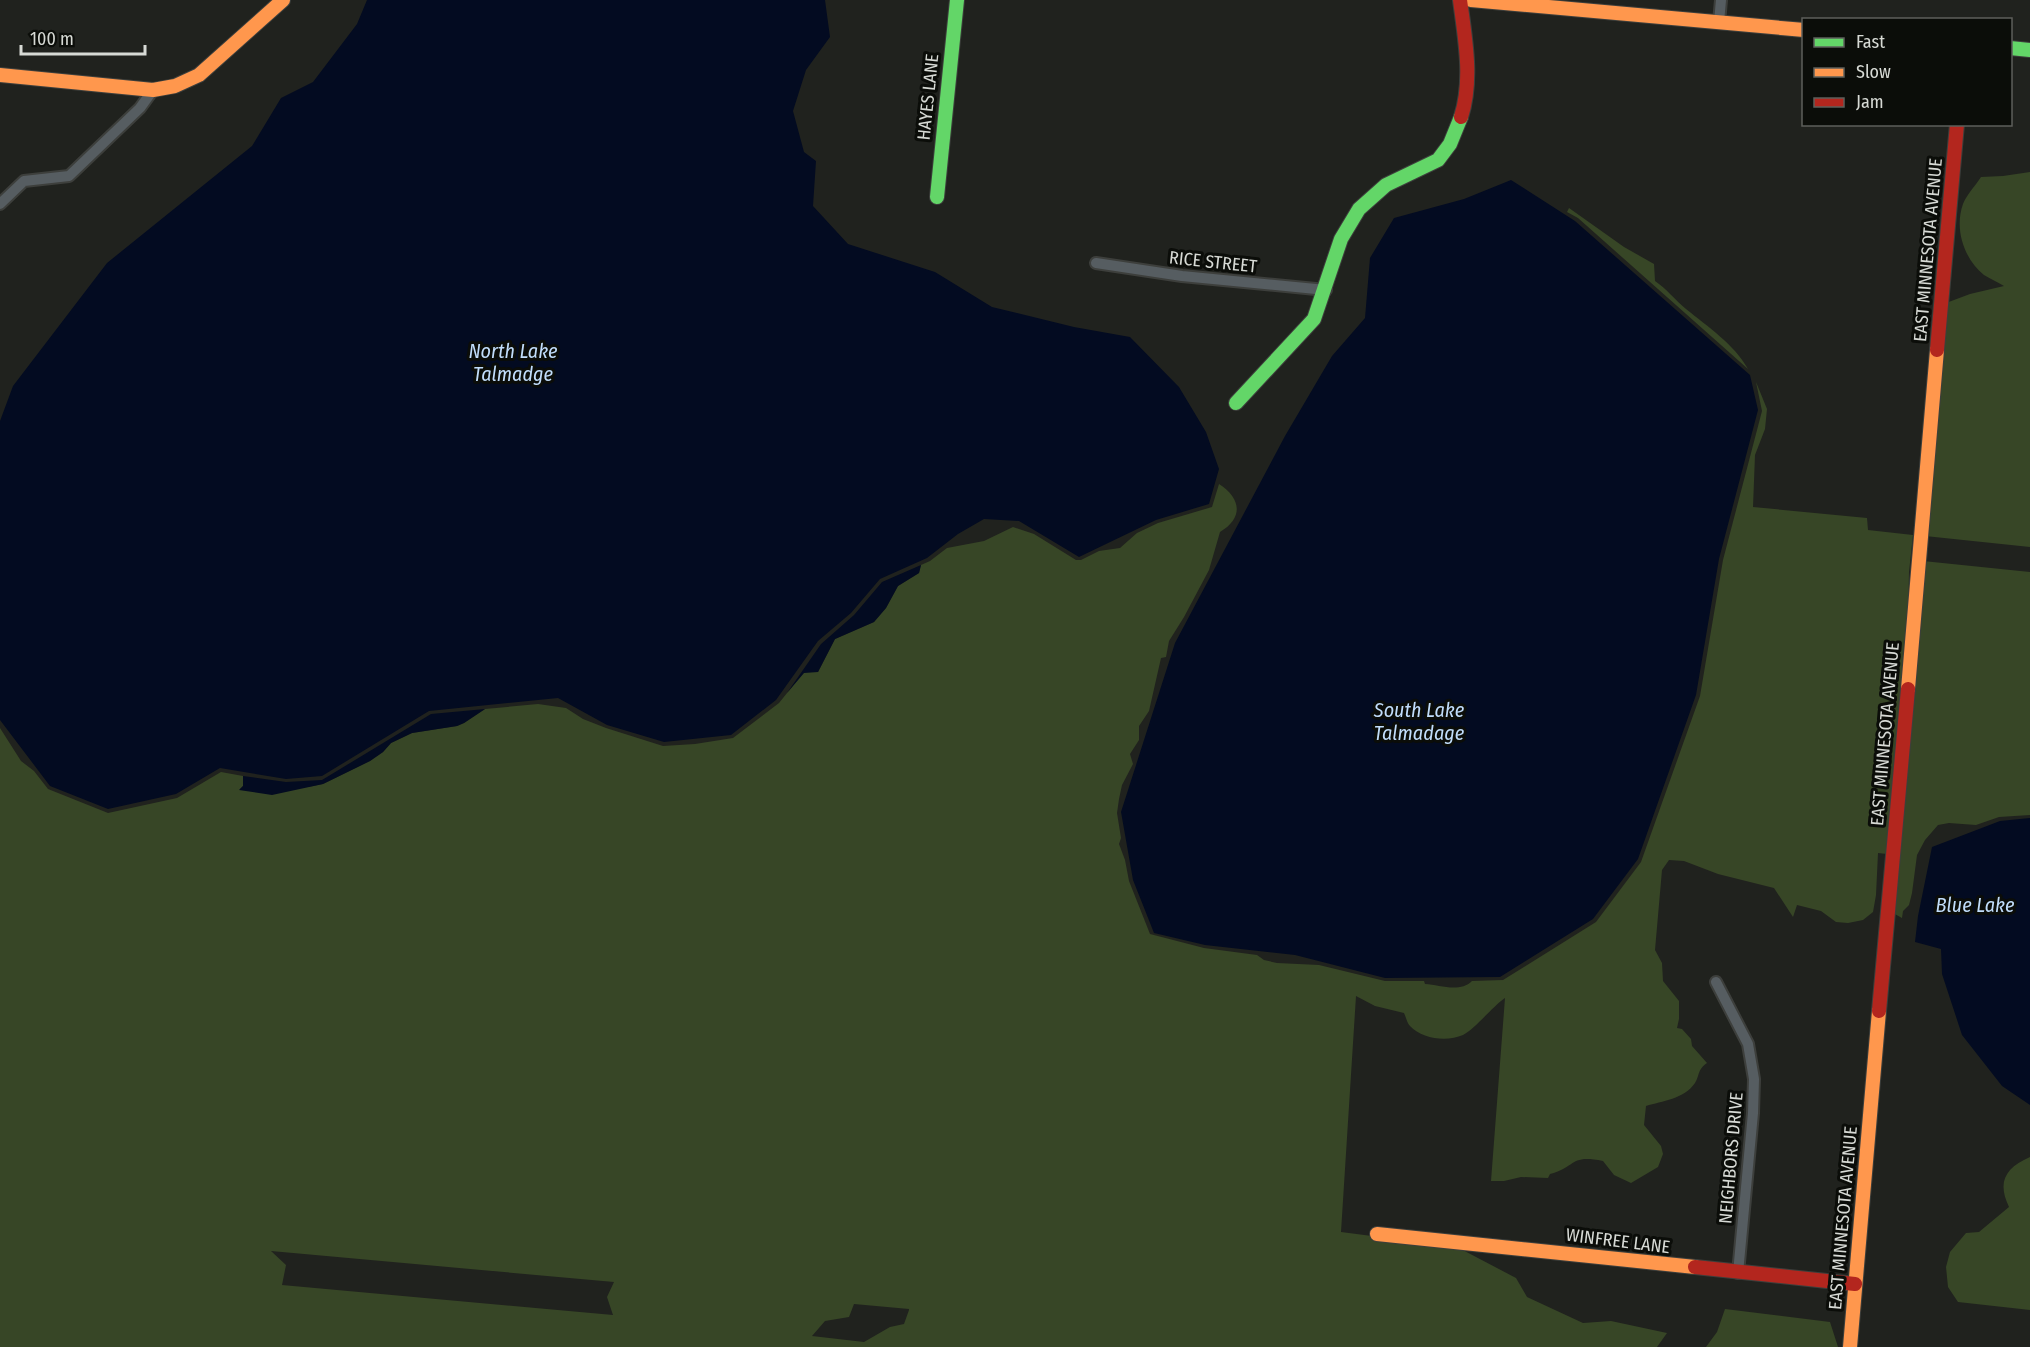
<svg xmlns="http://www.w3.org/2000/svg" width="2030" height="1347" font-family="'Fira Sans Condensed',sans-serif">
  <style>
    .green { fill: #374626; fill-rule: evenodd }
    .water { fill: #030b21 }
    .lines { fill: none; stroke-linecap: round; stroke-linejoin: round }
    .street-casing { stroke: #3d3f3c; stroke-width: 14 }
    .fast-casing { stroke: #3d3f3c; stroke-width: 16 }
    .slow-casing { stroke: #3d3f3c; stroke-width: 16 }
    .jam-casing { stroke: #3d3f3c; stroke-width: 16 }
    .street { stroke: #565d61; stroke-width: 10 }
    .fast { stroke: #63d668; stroke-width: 14 }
    .slow { stroke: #ff974d; stroke-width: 14 }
    .jam { stroke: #b3261e; stroke-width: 14 }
    .labels { text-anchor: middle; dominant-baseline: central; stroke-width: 6; stroke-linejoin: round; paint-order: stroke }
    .street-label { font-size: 18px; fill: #d7dad5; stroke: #0b0d09 }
    .water-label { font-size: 20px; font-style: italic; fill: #c1ddfb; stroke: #0b0d09 }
  </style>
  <rect width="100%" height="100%" fill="#20221e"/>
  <!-- green -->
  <g class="green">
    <path d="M2030,172V547L1925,536L1946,303L1970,294L2004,286C1998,282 1990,279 1984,275C1964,259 1954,229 1963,204C1967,194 1976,185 1981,177L2003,176Z"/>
    <path d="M1569,208L1624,247L1654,264L1655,281C1667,289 1675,300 1686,309C1708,327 1734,344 1748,369L1578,218L1567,212Z"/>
    <path d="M1756,382L1767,409L1765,429L1755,455L1753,507L1867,518L1868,530L1913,535L1909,572L1908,629L1887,854L1878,853L1876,895L1873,912L1863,920L1848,923L1836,922L1821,911L1797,905L1793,917L1774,888L1718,874L1684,861L1669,860L1662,870L1655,950L1662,963L1663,981L1679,1001V1019L1677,1028L1682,1029L1691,1039L1692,1046L1707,1063C1697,1070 1700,1075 1695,1083C1684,1099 1662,1101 1646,1106L1644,1125L1661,1146L1663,1154L1658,1167L1631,1183L1614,1175L1603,1161C1569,1154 1577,1167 1550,1174L1548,1178L1521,1177L1504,1181H1491L1505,998C1493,1006 1475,1029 1463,1035C1447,1042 1422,1039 1410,1026C1407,1023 1406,1017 1404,1013L1375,1006L1356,996L1341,1232L1457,1247L1516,1278L1527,1297L1583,1323L1611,1321L1667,1333L1657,1347H0V728L21,761L34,771L48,789L108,813L177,798L221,772L243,776V786L240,789L308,787L323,784L370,761L383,752L391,743L412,733L457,726L464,723L485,709L538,704L566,708L583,719L606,728L663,746L695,744L733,738L779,703L804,672H818L835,639L874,622L886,608L898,586L919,573L921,565L930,561L947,548L984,541L1013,527L1034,534L1076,560H1081L1099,551L1120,548L1137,533L1158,523L1212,507L1219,484C1241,498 1244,518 1220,532L1209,570L1184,617L1169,641L1166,657L1161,658L1149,711L1139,726V740L1130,754L1133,764L1122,785L1119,799L1117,813L1121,838L1119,844L1125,860L1129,881L1150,934L1204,948L1257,955L1264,960L1277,963L1319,965L1385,981H1424L1425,984C1440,985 1460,993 1472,981L1503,980L1596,922L1641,862L1700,696L1723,560L1762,411ZM271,1251L614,1282L607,1297L613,1315L282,1285L286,1265ZM854,1304L909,1309V1310L904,1324L890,1327L864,1342L812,1336L825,1321L849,1317Z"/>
    <polygon points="1923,561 2030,572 2030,815 1999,817 1976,825 1949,823 1938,825 1925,840 1917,855 1912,893 1909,905 1903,911 1902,918 1893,913"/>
    <path d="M2030,1157V1310L1958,1302L1948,1287L1946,1267L1950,1252L1966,1233L1979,1232L2009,1207C1997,1182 2005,1168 2030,1157Z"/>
    <polygon points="1725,1309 1830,1322 1838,1347 1706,1347 1717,1332"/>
  </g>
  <!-- water -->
  <g class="water">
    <polygon points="367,0 825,0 830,37 806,70 793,111 804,152 816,161 813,206 848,244 935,272 992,307 1074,327 1130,337 1179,387 1206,432 1219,469 1209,504 1156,520 1079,557 1019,521 984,519 958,534 927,558 880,579 851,613 818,641 776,700 731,735 664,742 607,725 558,698 429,711 322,776 286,779 220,768 176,794 108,809 50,786 0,720 0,421 13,386 107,263 252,146 281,98 313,82 357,24"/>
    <polygon points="1511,180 1575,221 1750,375 1758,410 1719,559 1696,695 1638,859 1593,919 1500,977 1385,978 1295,955 1205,945 1154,933 1133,880 1121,812 1175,643 1285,436 1332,356 1365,318 1370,258 1394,218 1464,199"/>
    <polygon points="921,565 919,573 898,586 886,608 874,622 835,639 818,672 804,673 787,693 821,644 854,615 882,582"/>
    <polygon points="485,709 464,723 457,726 412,733 391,743 383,752 370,761 323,784 272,795 239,790 243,786 243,776 286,782 322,780 431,714"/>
    <polygon points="2030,818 2030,1105 2002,1086 1962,1035 1942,974 1941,949 1915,942 1918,916 1932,847 2000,821"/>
  </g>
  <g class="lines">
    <defs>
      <g id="street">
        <polyline points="1719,22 1721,0"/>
        <polyline points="0,204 24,181 69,176 140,108 153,90"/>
        <polyline points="1096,263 1182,276 1326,290"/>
        <polyline points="1716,982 1748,1044 1754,1079 1753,1113 1738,1273"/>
      </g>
      <g id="fast">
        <polyline points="2010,48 2030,50"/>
        <polyline points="937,197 957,0"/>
        <polyline points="1236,403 1314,319 1341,239 1359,209 1386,185 1438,160 1450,144 1461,117"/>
      </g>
      <g id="slow">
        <polyline points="1471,0 1804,30"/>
        <polyline points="0,75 153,90 175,86 199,75 283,0"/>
        <polyline points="1908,689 1937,350"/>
        <polyline points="1377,1234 1695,1267"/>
        <polyline points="1850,1347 1879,1011"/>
      </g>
      <g id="jam">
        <path d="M1460,0C1465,38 1473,80 1461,117"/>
        <polyline points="1937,350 1957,124"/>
        <polyline points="1879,1011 1908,689"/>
        <polyline points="1695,1267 1855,1284"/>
      </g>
    </defs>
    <!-- street casing -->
    <use href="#street" class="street-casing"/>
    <!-- fast casing -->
    <use href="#fast" class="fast-casing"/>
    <!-- slow casing -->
    <use href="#slow" class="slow-casing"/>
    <!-- jam casing -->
    <use href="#jam" class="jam-casing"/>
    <!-- street -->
    <use href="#street" class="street"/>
    <!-- fast -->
    <use href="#fast" class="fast"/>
    <!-- slow -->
    <use href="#slow" class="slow"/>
    <!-- jam -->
    <use href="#jam" class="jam"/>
  </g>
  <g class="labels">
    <!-- street labels -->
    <g class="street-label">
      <text transform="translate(928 97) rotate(-84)">HAYES LANE</text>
      <text transform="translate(1928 250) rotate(-85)">EAST MINNESOTA AVENUE</text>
      <text transform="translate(1213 262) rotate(6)">RICE STREET</text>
      <text transform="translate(1885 734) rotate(-85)">EAST MINNESOTA AVENUE</text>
      <text transform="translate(1731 1158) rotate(-85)">NEIGHBORS DRIVE</text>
      <text transform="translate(1843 1218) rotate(-85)">EAST MINNESOTA AVENUE</text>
      <text transform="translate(1618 1241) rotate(7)">WINFREE LANE</text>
    </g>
    <!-- water labels -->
    <g class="water-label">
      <text x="513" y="351">North Lake<tspan x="513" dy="23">Talmadge</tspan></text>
      <text x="1419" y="710">South Lake<tspan x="1419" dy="23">Talmadage</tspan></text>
      <text x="1975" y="905">Blue Lake</text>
    </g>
  </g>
  <!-- legend -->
  <rect x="1802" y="18" width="210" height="108" fill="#0b0d09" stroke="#5d5f5b" stroke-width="1.5"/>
  <rect x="1814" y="38" width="30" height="9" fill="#63d668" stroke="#5d5f5b" stroke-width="1.5"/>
  <text x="1856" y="48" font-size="18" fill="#d7dad5">Fast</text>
  <rect x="1814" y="68" width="30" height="9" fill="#ff974d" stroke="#5d5f5b" stroke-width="1.5"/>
  <text x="1856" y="78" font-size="18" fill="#d7dad5">Slow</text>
  <rect x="1814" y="98" width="30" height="9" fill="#b3261e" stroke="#5d5f5b" stroke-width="1.5"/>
  <text x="1856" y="108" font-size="18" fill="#d7dad5">Jam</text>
  <!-- scale -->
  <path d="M21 45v9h124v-9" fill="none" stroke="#d7dad5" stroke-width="3"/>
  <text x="30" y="45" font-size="18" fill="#d7dad5" stroke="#0b0d09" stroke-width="4.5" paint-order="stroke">100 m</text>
</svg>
